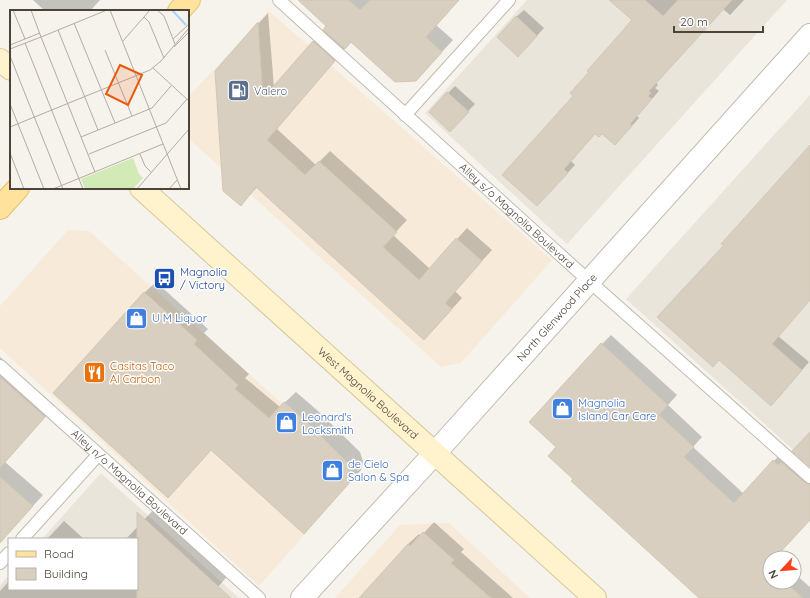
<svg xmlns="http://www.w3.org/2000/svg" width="810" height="598" font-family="Quicksand,sans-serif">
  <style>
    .residential { fill: #eae5da }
    .commercial { fill: #f7ead8 }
    .shadow { fill: #0003 }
    .building { fill: #d8cfc1; stroke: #d3c7b4 }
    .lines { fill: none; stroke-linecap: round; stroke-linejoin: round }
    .service-casing { stroke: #c2bbae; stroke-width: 14 }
    .minor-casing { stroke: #c2bbae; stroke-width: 24 }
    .secondary-casing { stroke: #d6c79b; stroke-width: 24 }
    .primary-casing { stroke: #e6c16a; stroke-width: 24 }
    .service { stroke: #fff; stroke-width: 12 }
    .minor { stroke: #fff; stroke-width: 22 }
    .secondary { stroke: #fff3cd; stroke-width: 22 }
    .primary { stroke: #ffe39c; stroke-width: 22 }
    .labels { text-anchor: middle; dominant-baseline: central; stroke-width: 3; stroke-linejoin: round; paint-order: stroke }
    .service-label { font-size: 11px; fill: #4e5e75; stroke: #fff; text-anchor: start }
    .street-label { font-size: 11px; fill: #4b4439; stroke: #fff }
    .transit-label { font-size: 11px; fill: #164399; stroke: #fff; text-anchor: start }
    .shop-label { font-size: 11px; fill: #366cbe; stroke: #fff; text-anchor: start }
    .food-label { font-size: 11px; fill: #c56008; stroke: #fff; text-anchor: start }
    .inset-river { fill: none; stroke: #a9d4f2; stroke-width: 2 }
    .inset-road { fill: none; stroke: #b2ada4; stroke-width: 1 }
    .view { fill: #e8590c; fill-opacity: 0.15; stroke: #e8590c; stroke-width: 2 }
    .inset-edge { fill: none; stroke: #4b4439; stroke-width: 2 }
  </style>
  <rect width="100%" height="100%" fill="#f6f3ec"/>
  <!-- residential -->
  <g class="residential">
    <polygon points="527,0 787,0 567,244 425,113"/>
    <polygon points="810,95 810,465 626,299"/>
    <polygon points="101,473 239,598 0,598 0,585 9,575 9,589 137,589 137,539 42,539"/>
  </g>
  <!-- commercial -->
  <g class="commercial">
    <polygon points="269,11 552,260 461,363 441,367 188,138 188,97"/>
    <polygon points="68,230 89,231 349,463 353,473 351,482 259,586 0,348 0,306"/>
    <polygon points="449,523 530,598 335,598 400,525"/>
  </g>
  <!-- shadow -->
  <g class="shadow">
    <polygon points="33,0 100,0 90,11 45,11"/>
    <polygon points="299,0 459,0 436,25 453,40 427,68 351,41 277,129 316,165 330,151 407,220 393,235 430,269 467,228 492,250 455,291 462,298 435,328 257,187 241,205 216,71 268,13 274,87 325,30 327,26"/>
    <polygon points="611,0 744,0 730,15 723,9 656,83 658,85 655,88 659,91 637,116 639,118 622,137 595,133 571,161 575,165 544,198 633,20"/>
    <polygon points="524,10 544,28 526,48 516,17"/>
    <polygon points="455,86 475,104 450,130 448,93"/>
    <polygon points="810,146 810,299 778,336 809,362 779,397 725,245"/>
    <polygon points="156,282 208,329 204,333 249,374 245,378 280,407 296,392 318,411 360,452 363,461 361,470 315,521 212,449 179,485 144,293"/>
    <polygon points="611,335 677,395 668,405 702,437 693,447 744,494 783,451 810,469 810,519 776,557 777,558 770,558 770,582 794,582 794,573 810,587 810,598 701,598 574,479 557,447 602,344"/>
    <polygon points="0,357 55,406 5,462 43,495 11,530 0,520"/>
    <polygon points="160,503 233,570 208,598 0,598 0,591 9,581 9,589 137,589 137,539 126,539"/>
    <polygon points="64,521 84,539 47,539"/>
    <polygon points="434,522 464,549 461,552 513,598 360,598 408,544 419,534 421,536"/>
  </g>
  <!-- building -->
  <g class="building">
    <polygon points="298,0 349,0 360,10 370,0 459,0 426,37 442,52 416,81 395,82 351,42 345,49 323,30 326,26"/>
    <polygon points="609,0 645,0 663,16 678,0 732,0 649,91 651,93 648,96 652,99 630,124 632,126 615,145 602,134 599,137 595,134 564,169 568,173 537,206 502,175 573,96 570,93 589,72 587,71 632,20"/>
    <polygon points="516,16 537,36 518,57 497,37"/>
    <polygon points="258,22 263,98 313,41 335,61 267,140 305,175 319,161 397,232 383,247 419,280 456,238 482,261 445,303 452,309 424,340 256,187 241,206 223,191 215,71"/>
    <polygon points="447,92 469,112 450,132 429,112"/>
    <polygon points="810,145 810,300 772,344 802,370 771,406 719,360 713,367 657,317 724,245 721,244"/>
    <polygon points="144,292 197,340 194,344 238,385 235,389 269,418 284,402 307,422 349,464 352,473 350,482 304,534 211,450 168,498 53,393"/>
    <polygon points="601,343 668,405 659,415 694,447 684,457 734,503 773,460 778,465 781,462 805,483 810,484 810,520 775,558 770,558 770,564 767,567 770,569 770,582 785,582 803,598 699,598 571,481 573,479 548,456 556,447 529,422"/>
    <polygon points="0,377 45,417 0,468"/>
    <polygon points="810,432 810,467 792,451"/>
    <polygon points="0,477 33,506 0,543"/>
    <polygon points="137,512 231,598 137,598"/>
    <polygon points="423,532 454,560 451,563 491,598 359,598 408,544 410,546"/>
  </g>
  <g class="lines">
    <defs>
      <g id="service">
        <path id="s1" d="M279,0L589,281L810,477"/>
        <polyline points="405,115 509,0"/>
        <path id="s2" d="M0,366L259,598"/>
        <polyline points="22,539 98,455"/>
        <polyline points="0,563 9,553"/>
      </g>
      <g id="minor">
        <path id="s3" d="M302,598L435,453L810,35"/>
      </g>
      <g id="secondary">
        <polyline points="0,60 11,69"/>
        <path id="s4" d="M141,188L595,598"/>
      </g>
      <g id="primary">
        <polyline points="179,11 189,0"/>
        <polyline points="0,208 18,188"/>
      </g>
    </defs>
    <!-- service casing -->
    <use href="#service" class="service-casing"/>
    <!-- minor casing -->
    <use href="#minor" class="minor-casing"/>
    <!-- secondary casing -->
    <use href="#secondary" class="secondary-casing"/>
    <!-- primary casing -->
    <use href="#primary" class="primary-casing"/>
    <!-- service -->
    <use href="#service" class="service"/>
    <!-- minor -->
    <use href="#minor" class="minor"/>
    <!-- secondary -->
    <use href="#secondary" class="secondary"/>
    <!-- primary -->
    <use href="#primary" class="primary"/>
  </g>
  <!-- icons -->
  <defs>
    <symbol id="fuel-square" viewBox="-11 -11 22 22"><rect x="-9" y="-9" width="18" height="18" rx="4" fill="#5c6f8a" stroke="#fff"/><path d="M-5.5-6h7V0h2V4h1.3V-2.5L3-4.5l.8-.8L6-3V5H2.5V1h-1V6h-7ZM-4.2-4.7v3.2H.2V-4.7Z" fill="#fff"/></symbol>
    <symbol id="bus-square" viewBox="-11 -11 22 22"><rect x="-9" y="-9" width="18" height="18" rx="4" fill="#1a4fb4" stroke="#fff"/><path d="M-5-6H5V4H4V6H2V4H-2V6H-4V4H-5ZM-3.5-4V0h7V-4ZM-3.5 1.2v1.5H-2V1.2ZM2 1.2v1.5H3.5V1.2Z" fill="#fff"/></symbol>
    <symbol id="shop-square" viewBox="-11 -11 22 22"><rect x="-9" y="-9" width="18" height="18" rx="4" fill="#3f7fe0" stroke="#fff"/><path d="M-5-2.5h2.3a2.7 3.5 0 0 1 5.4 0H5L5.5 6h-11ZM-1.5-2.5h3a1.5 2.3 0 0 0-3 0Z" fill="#fff"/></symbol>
    <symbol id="restaurant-square" viewBox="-11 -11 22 22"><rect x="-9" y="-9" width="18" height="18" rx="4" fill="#e8710a" stroke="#fff"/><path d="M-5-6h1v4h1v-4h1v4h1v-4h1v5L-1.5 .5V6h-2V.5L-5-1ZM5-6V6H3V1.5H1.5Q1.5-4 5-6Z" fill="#fff"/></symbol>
  </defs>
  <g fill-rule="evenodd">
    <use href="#fuel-square" x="226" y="78" width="25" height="25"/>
    <use href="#bus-square" x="152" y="266" width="25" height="25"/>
    <use href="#shop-square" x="124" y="306" width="25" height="25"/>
    <use href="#restaurant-square" x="82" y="360" width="25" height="25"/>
    <use href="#shop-square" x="550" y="396" width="25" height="25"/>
    <use href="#shop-square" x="274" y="410" width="25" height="25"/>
    <use href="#shop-square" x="320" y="458" width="25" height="25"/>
  </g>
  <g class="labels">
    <!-- service labels -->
    <g class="service-label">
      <text x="254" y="91">Valero</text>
    </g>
    <!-- street labels -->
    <g class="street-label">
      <text stroke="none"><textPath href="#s1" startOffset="321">Alley s/o Magnolia Boulevard</textPath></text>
      <text stroke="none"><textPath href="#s3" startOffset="379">North Glenwood Place</textPath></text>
      <text stroke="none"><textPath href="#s4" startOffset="306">West Magnolia Boulevard</textPath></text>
      <text stroke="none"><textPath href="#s2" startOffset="174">Alley n/o Magnolia Boulevard</textPath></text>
    </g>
    <!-- transit labels -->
    <g class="transit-label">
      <text x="180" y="272">Magnolia<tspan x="180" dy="13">/ Victory</tspan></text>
    </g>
    <!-- shop labels -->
    <g class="shop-label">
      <text x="152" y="318">U M Liquor</text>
      <text x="578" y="403">Magnolia<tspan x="578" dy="13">Island Car Care</tspan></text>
      <text x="302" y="417">Leonard's<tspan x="302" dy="13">Locksmith</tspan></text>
      <text x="348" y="464">de Cielo<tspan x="348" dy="13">Salon &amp; Spa</tspan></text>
    </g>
    <!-- food labels -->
    <g class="food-label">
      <text x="110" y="366">Casitas Taco<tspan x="110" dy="13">Al Carbon</tspan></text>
    </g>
  </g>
  <!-- overview -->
  <g transform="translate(10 10)">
    <rect width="179" height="179" fill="#f6f3ec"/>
    <path d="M123,148L129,164L133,168L123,179H75L71,169Z" fill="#d2eab5"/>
    <path class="inset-river" d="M162,0L176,15"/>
    <path class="inset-road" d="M3,0L15,29M100,0L171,179M147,0L154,6L165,34M134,7L139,12L154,48M64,13L105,113M48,20L88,120M163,29L179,14M113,31L140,0M15,33L73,179M0,35L30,23M164,37L179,22M0,39L31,27L21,0M95,40L122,106M0,46L53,179M143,58L179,91M0,94L34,179M0,117L140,60L151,51L179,18M71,127L142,98L161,76M0,143L14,179M79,144L156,113L177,89M130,144L135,156L141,162M85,162L31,27L97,0M43,179L153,134M127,179L179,119M159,179L167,170"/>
    <path class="view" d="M110,55L132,65L118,95L96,84Z"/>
    <rect width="179" height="179" class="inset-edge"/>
  </g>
  <!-- legend -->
  <rect x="8" y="538" width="130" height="52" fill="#ffffff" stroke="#b7b4b0"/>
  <rect x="16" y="551" width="20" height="6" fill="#ffe39c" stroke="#b7b4b0"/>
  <text x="44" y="558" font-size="12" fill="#4b4439">Road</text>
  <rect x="16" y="568" width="20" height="12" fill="#d8cfc1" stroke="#b7b4b0"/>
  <text x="44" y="578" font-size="12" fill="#4b4439">Building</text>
  <!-- north arrow -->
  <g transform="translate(782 570) rotate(244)"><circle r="19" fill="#ffffff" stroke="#b7b4b0"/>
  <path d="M0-3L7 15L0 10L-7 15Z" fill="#fc3f1d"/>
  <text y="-6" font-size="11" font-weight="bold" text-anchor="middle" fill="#4b4439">N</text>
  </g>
  <!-- scale -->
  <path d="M674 26v6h89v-6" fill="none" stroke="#4b4439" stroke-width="2"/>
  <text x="680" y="26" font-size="12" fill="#4b4439" stroke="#ffffff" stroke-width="3" paint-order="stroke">20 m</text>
</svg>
